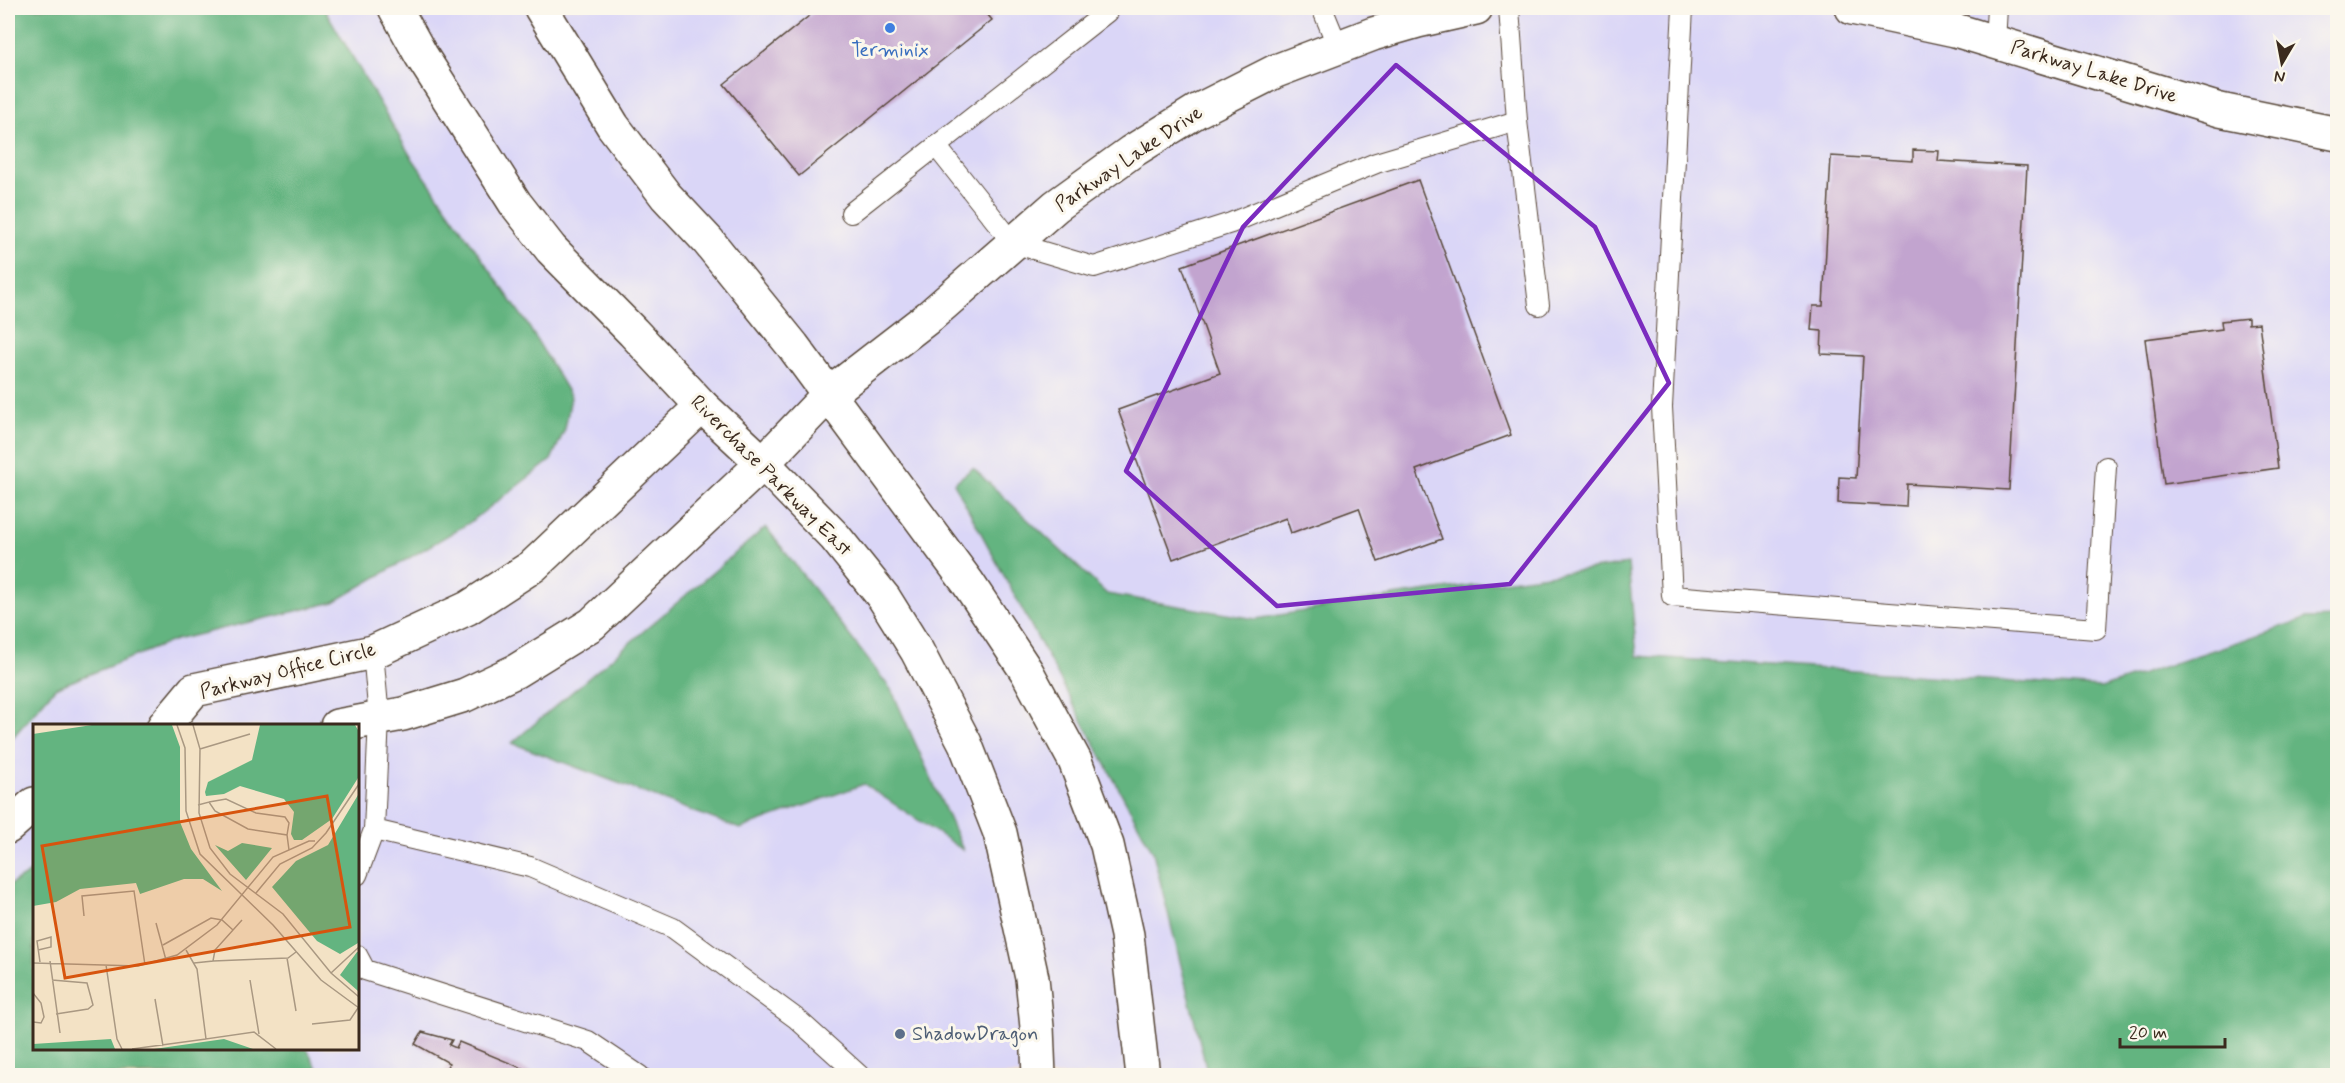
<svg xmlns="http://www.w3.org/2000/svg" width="2345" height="1083" font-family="Mynerve,sans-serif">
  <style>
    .built { fill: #dad6f7; fill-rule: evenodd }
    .forest { fill: #63b480; stroke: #4f6f4f; stroke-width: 1.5 }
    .building { fill: #c2a4cf }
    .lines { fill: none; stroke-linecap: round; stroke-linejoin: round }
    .service-casing { stroke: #574637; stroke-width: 22 }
    .tertiary-casing { stroke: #574637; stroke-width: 36 }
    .service { stroke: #fff; stroke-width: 20 }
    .tertiary { stroke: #fff; stroke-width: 33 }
    .marked { fill: none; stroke: #7b2cbf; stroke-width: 4.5; stroke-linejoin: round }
    .shop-dot { fill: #3f7fe0; stroke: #fbf7ec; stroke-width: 2 }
    .service-dot { fill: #5c6f8a; stroke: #fbf7ec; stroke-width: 2 }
    .labels { text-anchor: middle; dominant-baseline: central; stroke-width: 6; stroke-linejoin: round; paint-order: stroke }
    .shop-label { font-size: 20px; fill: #366cbe; stroke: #fbf7ec }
    .street-label { font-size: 20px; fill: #3b2a1e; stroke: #fbf7ec }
    .service-label { font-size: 20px; fill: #4e5e75; stroke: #fbf7ec; text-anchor: start }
    .inset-road { fill: none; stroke: #a99882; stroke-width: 1.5 }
    .view { fill: #d7540e; fill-opacity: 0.15; stroke: #d7540e; stroke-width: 3 }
    .inset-edge { fill: none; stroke: #3b2a1e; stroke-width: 3 }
  </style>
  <rect width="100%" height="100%" fill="#fbf7ec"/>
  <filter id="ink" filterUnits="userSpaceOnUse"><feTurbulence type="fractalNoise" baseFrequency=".0167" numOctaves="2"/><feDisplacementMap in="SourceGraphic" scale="12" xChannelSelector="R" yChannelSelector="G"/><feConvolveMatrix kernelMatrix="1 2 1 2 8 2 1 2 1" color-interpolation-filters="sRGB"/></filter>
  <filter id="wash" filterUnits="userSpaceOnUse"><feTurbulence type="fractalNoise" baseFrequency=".008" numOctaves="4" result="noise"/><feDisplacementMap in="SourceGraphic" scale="24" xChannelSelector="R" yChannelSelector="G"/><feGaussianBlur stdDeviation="1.35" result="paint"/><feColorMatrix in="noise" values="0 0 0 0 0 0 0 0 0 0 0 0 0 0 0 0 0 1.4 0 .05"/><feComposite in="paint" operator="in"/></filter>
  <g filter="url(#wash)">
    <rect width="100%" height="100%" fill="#f3e2c5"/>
    <!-- built -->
    <path class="built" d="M8,8H2337V1075H8ZM34,726H357V1048H34Z"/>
    <!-- forest -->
    <g class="forest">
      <polygon points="8,8 324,8 410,155 526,322 571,397 565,429 551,460 469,523 334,602 175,640 55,688 8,743"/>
      <polygon points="973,468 1107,594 1256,619 1400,595 1628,564 1637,656 2101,688 2305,619 2337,618 2337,1075 1208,1075 1153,852 954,483"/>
      <polygon points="766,527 892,691 963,850 864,784 740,829 512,743"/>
      <polygon points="34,870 34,1048 307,1049 321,1075 8,1075 8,886"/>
    </g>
    <g id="blocks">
      <!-- building -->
      <g class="building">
        <polygon points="819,8 982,8 992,20 799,176 724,84"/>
        <polygon points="1913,150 1939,151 1938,161 2027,166 2009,490 1907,484 1906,507 1838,503 1839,477 1856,478 1863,356 1821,354 1822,331 1811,330 1813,306 1823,306 1831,156 1913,161"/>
        <polygon points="1418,180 1511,435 1416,470 1442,539 1378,562 1359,508 1291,533 1286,518 1173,559 1118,410 1220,373 1182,266"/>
        <polygon points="2248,318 2248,324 2259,323 2278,468 2164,484 2145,339 2222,329 2221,321"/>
        <polygon points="422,1032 452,1040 449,1045 456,1048 459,1042 541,1076 442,1076 449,1063 415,1044"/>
      </g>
    </g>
  </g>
  <g filter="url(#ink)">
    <use href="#blocks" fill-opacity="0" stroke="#574637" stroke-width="1.5"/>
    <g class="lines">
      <defs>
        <g id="service">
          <polyline points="1322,8 1338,47"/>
          <polyline points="1509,8 1517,121 1539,305"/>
          <polyline points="1683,8 1662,407 1672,596 2096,629 2106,467"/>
          <polyline points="1995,42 1997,8"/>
          <polyline points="936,146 1013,243 1094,267 1231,223 1376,163 1517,121"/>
          <polyline points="851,213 1107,12 1109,8"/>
          <polyline points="373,652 379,718 374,830 530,867 673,928 797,1019 860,1076"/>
          <polyline points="357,875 374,830"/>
          <polyline points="357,955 365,970 588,1041 640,1076"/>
        </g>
        <g id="tertiary">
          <polyline points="395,8 421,55 515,203 551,249 633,332 702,406 763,463 835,537 884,598 917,651 965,743 1000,833 1032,978 1037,1027 1039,1076"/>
          <polyline points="541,8 613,126 666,196 708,241 793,346 968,583 1027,672 1075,761 1107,845 1127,935 1143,1076"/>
          <polyline points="1852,8 1955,30 2220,110 2338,134"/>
          <polyline points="164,726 194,690 373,652 468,608 533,566 702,406"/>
          <polyline points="337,726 403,714 465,695 516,671 592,624 763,463 829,394 930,316 1056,206 1131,152 1197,111 1276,71 1373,34 1418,21 1476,8"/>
          <polyline points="8,827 34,804"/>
        </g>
      </defs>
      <!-- service casing -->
      <use href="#service" class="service-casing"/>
      <!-- tertiary casing -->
      <use href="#tertiary" class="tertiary-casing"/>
      <!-- service -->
      <use href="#service" class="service"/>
      <!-- tertiary -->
      <use href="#tertiary" class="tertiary"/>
    </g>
  </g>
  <!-- marked area -->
  <path class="marked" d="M1396,65L1595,227L1669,383L1510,584L1277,606L1126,471L1243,227Z"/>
  <!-- markers -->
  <circle class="shop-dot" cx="890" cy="28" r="6"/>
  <circle class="service-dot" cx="900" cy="1034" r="6"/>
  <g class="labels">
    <!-- shop labels -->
    <g class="shop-label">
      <text x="890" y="50">Terminix</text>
    </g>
    <!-- street labels -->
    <g class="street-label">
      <text transform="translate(2094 72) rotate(17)">Parkway Lake Drive</text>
      <text transform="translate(1129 159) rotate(-34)">Parkway Lake Drive</text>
      <text transform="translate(771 476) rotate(45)">Riverchase Parkway East</text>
      <text transform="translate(288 671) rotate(-14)">Parkway Office Circle</text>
    </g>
    <!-- service labels -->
    <g class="service-label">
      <text x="912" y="1034">ShadowDragon</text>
    </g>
  </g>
  <!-- overview -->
  <g transform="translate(33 724)">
    <rect width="326" height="326" fill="#f3e2c5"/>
    <path d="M59,1H139L147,23V98L158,125L189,167L170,155H151L107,170L103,159L47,165L23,178L0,182V10ZM227,1H322L325,6V54L299,95L269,116H261L258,110L261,88L251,75L207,62L191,70L173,72L172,68L175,58L219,36ZM325,71V219L307,230L284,217L239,163L263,137L295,121ZM209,119L239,124L213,156L182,121L195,127ZM324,228H325V267L307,251ZM78,315L82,325H0V320ZM191,315L220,325H121Z" fill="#63b480"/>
    <path class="inset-road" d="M144,1L152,24L153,87L167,130L240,201L288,256L326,284M160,1L167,25L166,89L177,124L197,150L250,190L298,249L326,273M167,25L217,10M176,78L193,75L223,89L252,93L256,99L254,111M165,81L176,78L182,87L215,105L254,111L256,126M223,169L247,140L279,124L293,109L326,60M51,192L49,172L101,167L112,241M123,199L133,236M130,221L178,194L189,196L200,206M5,226L18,223V213L4,217L7,238M153,226L164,245L173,315L221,308L243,325M254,234L263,287M17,237L27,309M180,237L255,234L263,228M0,239L105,242L144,231L184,201L240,133L276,117H282M161,239L180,237L182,226L209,196M73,241L84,315L89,325M298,249L326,223M19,256L54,259L60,281L55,285L23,290M217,256L226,310M0,269L8,279L11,293L8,299L0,298M122,275L130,322M279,300L317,296L325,284M99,325L173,315"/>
    <path class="view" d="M294,72L317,203L32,254L9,122Z"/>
    <rect width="326" height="326" class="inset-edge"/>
  </g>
  <!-- margin -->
  <rect width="2345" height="1083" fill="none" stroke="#fbf7ec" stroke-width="30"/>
  <!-- north arrow -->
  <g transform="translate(2282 63) rotate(190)" stroke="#fbf7ec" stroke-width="4.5" paint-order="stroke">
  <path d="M0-4.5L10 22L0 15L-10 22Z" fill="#3b2a1e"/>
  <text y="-9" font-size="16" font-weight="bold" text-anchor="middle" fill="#3b2a1e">N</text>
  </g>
  <!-- scale -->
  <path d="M2120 1038v9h105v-9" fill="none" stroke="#3b2a1e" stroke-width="3"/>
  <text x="2129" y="1038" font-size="18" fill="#3b2a1e" stroke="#fbf7ec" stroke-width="4.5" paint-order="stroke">20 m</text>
</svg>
